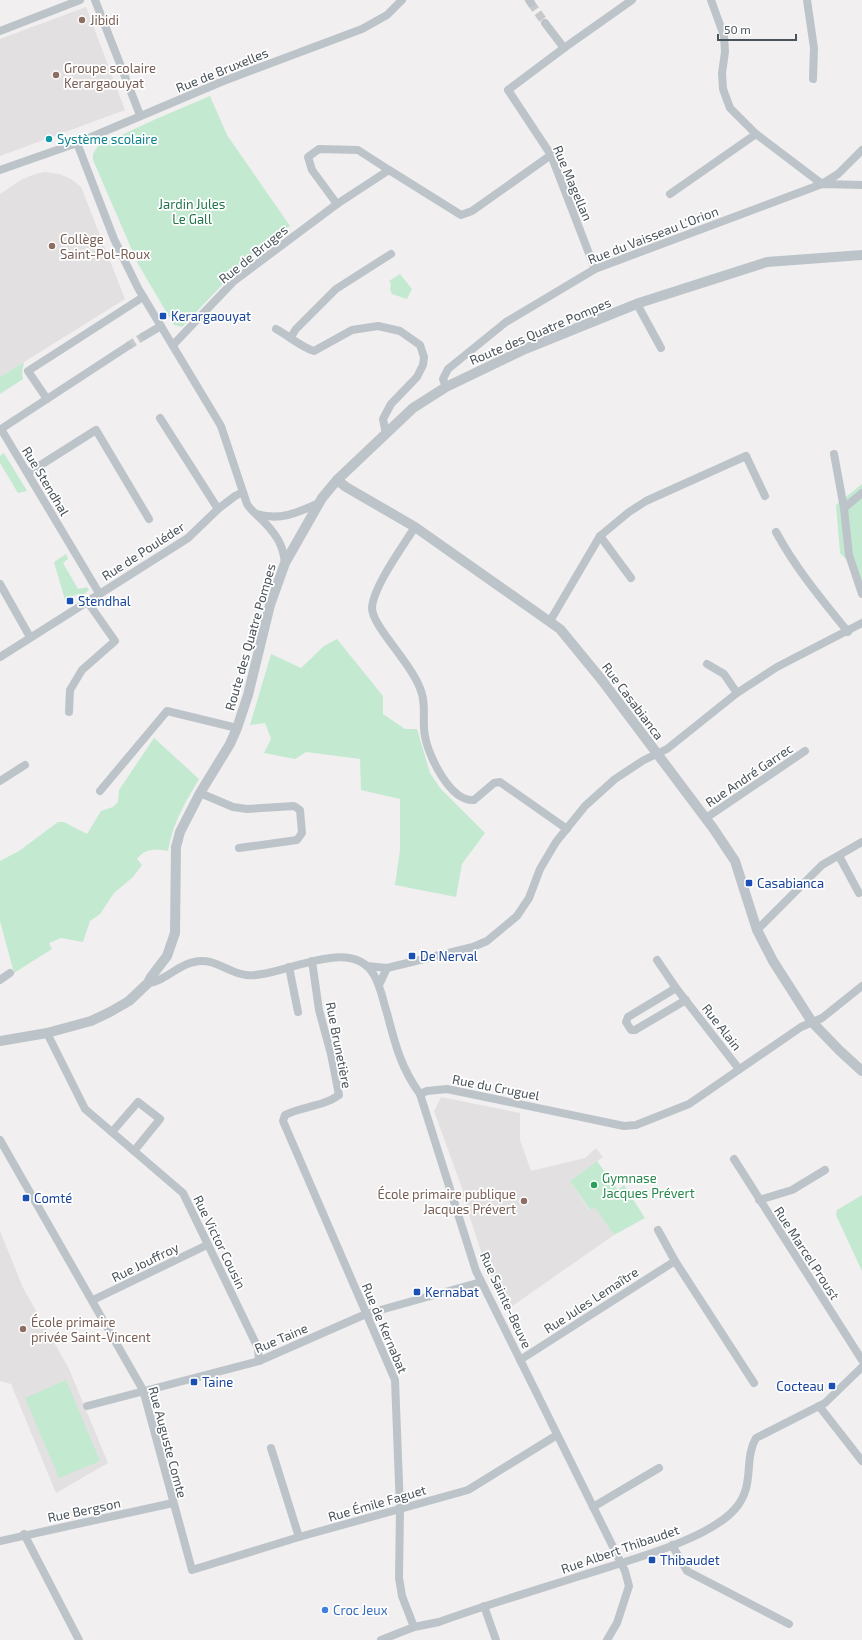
<svg xmlns="http://www.w3.org/2000/svg" width="862" height="1640" font-family="'Exo 2',sans-serif">
  <style>
    .education { fill: #e2e0e0 }
    .green { fill: #c3ead1 }
    .lines { fill: none; stroke-linecap: round; stroke-linejoin: round }
    .minor-tunnel { stroke: #c7c8ca; stroke-width: 8; stroke-dasharray: 8 4; stroke-linecap: butt }
    .minor { stroke: #bcc4ca; stroke-width: 8 }
    .tertiary { stroke: #bcc4ca; stroke-width: 10 }
    .education-dot { fill: #8d6e63; stroke: #fff; stroke-width: 1.5 }
    .culture-dot { fill: #0f9aa8; stroke: #fff; stroke-width: 1.5 }
    .transit-dot { fill: #1a4fb4; stroke: #fff; stroke-width: 1.5 }
    .leisure-dot { fill: #2e9e5b; stroke: #fff; stroke-width: 1.5 }
    .shop-dot { fill: #3f7fe0; stroke: #fff; stroke-width: 1.5 }
    .labels { text-anchor: middle; dominant-baseline: central; stroke-width: 3.5; stroke-linejoin: round; paint-order: stroke }
    .education-label { font-size: 13px; fill: #785e54; stroke: #fff; text-anchor: start }
    .street-label { font-size: 13px; fill: #49535a; stroke: #fff }
    .culture-label { font-size: 13px; fill: #0d838f; stroke: #fff; text-anchor: start }
    .park-label { font-size: 13px; fill: #22744a; stroke: #fff }
    .transit-label { font-size: 13px; fill: #164399; stroke: #fff; text-anchor: start }
    .leisure-label { font-size: 13px; fill: #27864d; stroke: #fff; text-anchor: start }
    .shop-label { font-size: 13px; fill: #366cbe; stroke: #fff; text-anchor: start }
  </style>
  <rect width="100%" height="100%" fill="#f1efef"/>
  <!-- education -->
  <g class="education">
    <polygon points="86,7 125,110 0,156 0,39"/>
    <polygon points="45,172 59,174 71,179 81,187 125,299 0,377 0,194 21,180 35,174"/>
    <polygon points="441,1097 520,1113 520,1140 531,1171 585,1158 596,1148 603,1157 570,1181 589,1210 595,1206 614,1235 505,1311 488,1273 463,1196 463,1191 434,1111"/>
    <polygon points="0,1231 23,1288 69,1369 108,1463 56,1493 11,1384 0,1381"/>
  </g>
  <!-- green -->
  <g class="green">
    <polygon points="210,96 227,135 290,226 245,261 182,327 174,325 138,264 93,160 93,154 98,146 156,119"/>
    <polygon points="400,274 412,289 407,299 392,294 390,289 391,284 389,281"/>
    <polygon points="24,362 22,372 23,379 0,394 0,377"/>
    <polygon points="4,453 27,491 18,493 0,463 0,456"/>
    <polygon points="862,484 862,589 847,560 840,553 836,505"/>
    <polygon points="66,554 68,559 63,563 78,589 87,587 89,590 84,594 78,594 65,600 54,562"/>
    <polygon points="337,639 383,696 383,714 405,729 417,729 430,773 440,788 485,833 462,864 456,897 395,885 400,850 400,799 361,790 360,759 306,752 295,759 264,753 271,739 265,723 250,725 271,654 301,668 324,646"/>
    <path d="M154,738L199,779C185,803 172,824 168,851C155,849 145,848 137,859L142,865L133,877L114,893L100,914L90,921L83,942L61,938L49,943L52,949L14,973L0,921V861L19,851L58,822H64L87,834L101,811L113,807L118,802L119,790Z"/>
    <polygon points="597,1161 618,1190 624,1185 645,1218 614,1235 595,1207 590,1210 570,1181"/>
    <polygon points="862,1195 862,1271 836,1215 837,1210"/>
    <polygon points="66,1380 100,1461 59,1478 25,1398"/>
  </g>
  <g class="lines">
    <!-- minor-tunnel -->
    <g class="minor-tunnel">
      <polyline points="531,3 545,23"/>
      <polyline points="128,346 144,336"/>
    </g>
    <!-- minor -->
    <g class="minor">
      <polyline points="95,0 140,115"/>
      <polyline points="529,0 531,3"/>
      <polyline points="711,0 724,36 725,52 722,73 723,89 730,108 756,134 822,184 838,174 862,150"/>
      <polyline points="807,0 814,48 813,79"/>
      <polyline points="545,23 564,48"/>
      <polyline points="0,31 80,0"/>
      <path d="M77,143L114,239L138,288L221,426L247,504C252,512 260,517 266,524C278,537 283,546 285,563"/>
      <polyline points="0,170 77,143 221,82 362,29 387,15 402,0"/>
      <polyline points="670,194 756,134"/>
      <polyline points="337,204 312,170 308,157 319,149 358,150 389,170"/>
      <polyline points="595,269 551,155 508,90 564,48 632,0"/>
      <polyline points="637,304 661,348"/>
      <path d="M276,329C289,336 301,347 314,351L352,330L378,326L400,331L420,345L424,357L423,365L417,377L391,404L383,419L386,434"/>
      <polyline points="144,336 161,326"/>
      <polyline points="291,337 296,329 336,289 391,254"/>
      <polyline points="173,345 234,281 337,204 389,170 461,215 472,211 551,155"/>
      <polyline points="446,387 443,379 448,369 506,322 595,269 822,184 862,185"/>
      <polyline points="47,399 28,371 143,297"/>
      <polyline points="160,418 218,509"/>
      <polyline points="834,454 844,508"/>
      <polyline points="28,473 96,430 149,519"/>
      <polyline points="862,493 844,508 849,555 862,594"/>
      <path d="M257,514C279,521 297,513 317,504"/>
      <path d="M415,527C403,546 373,587 372,608C372,627 415,666 422,694C426,708 422,722 425,736C428,755 450,802 474,800L494,783L500,782L567,829"/>
      <path d="M776,532C796,569 822,600 848,632"/>
      <polyline points="600,536 631,578"/>
      <polyline points="0,584 30,637"/>
      <polyline points="99,593 1,429 128,346"/>
      <polyline points="550,621 600,536 629,512 646,501 746,456 765,496"/>
      <polyline points="0,657 188,538 218,509 235,496 243,492"/>
      <polyline points="707,664 724,674 737,693"/>
      <polyline points="69,712 70,690 82,670 115,641 87,601"/>
      <polyline points="0,781 25,765"/>
      <polyline points="100,791 167,711 237,728"/>
      <polyline points="200,793 233,807 247,809 294,806 300,810 302,833 297,840 239,848"/>
      <polyline points="706,818 805,751"/>
      <polyline points="839,856 859,893"/>
      <polyline points="757,930 822,865 862,842"/>
      <polyline points="657,960 676,988 739,1069"/>
      <path d="M312,961L319,1010L331,1054L339,1095C323,1107 302,1106 285,1115L283,1121L395,1380L400,1509L399,1578L402,1596L414,1627"/>
      <polyline points="367,966 387,968 473,947 487,941 517,916 529,898 540,869 556,842 585,806 615,779 644,760 667,749 737,693 777,667 862,623"/>
      <polyline points="289,967 298,1012"/>
      <polyline points="0,980 10,973"/>
      <path d="M148,983C166,981 177,965 194,962C215,957 227,973 246,975C280,979 351,933 374,975C381,987 383,1001 387,1013C395,1044 401,1068 420,1094L476,1271L625,1571L629,1586L617,1623L607,1640"/>
      <polyline points="379,985 387,968"/>
      <polyline points="676,988 628,1017 626,1022 631,1030 635,1030 686,1000"/>
      <polyline points="47,1033 85,1109 183,1193 258,1348 259,1361"/>
      <polyline points="420,1094 427,1091 447,1089 624,1126 636,1125 689,1104 801,1027 822,1018 862,986"/>
      <polyline points="112,1132 138,1102 160,1119 134,1151"/>
      <polyline points="0,1140 143,1390 192,1570 299,1537 468,1490 557,1435"/>
      <polyline points="734,1159 862,1360"/>
      <polyline points="759,1200 792,1190 825,1170"/>
      <polyline points="658,1230 675,1261"/>
      <polyline points="93,1300 207,1245"/>
      <polyline points="520,1360 675,1261 754,1383"/>
      <polyline points="87,1406 259,1361 366,1314 481,1282"/>
      <polyline points="819,1406 862,1461"/>
      <polyline points="271,1448 299,1537"/>
      <polyline points="593,1507 659,1468"/>
      <polyline points="24,1534 79,1640"/>
      <polyline points="0,1541 173,1503"/>
      <polyline points="672,1545 687,1571 789,1624"/>
      <polyline points="484,1606 496,1640"/>
      <path d="M381,1640L414,1627L439,1622C486,1605 533,1591 580,1576C622,1562 707,1541 735,1509C756,1485 743,1460 756,1438L825,1403L862,1367"/>
    </g>
    <!-- tertiary -->
    <g class="tertiary">
      <polyline points="337,480 346,487 415,527 560,629 601,679 713,828 735,861 757,930 773,961 812,1022 839,1050 862,1071"/>
      <polyline points="0,1041 47,1033 91,1021 110,1012 129,1001 148,983 151,977 167,956 175,933 176,847 180,832 200,793 230,744 237,728 248,695 270,605 285,563 322,498 337,480 413,408 446,387 525,349 639,303 767,262 862,255"/>
    </g>
  </g>
  <!-- markers -->
  <g class="education-dot">
    <circle cx="82" cy="20" r="4"/>
    <circle cx="56" cy="75" r="4"/>
    <circle cx="52" cy="246" r="4"/>
    <circle cx="524" cy="1201" r="4"/>
    <circle cx="23" cy="1329" r="4"/>
  </g>
  <circle class="culture-dot" cx="49" cy="139" r="4"/>
  <g class="transit-dot">
    <rect x="159" y="312" width="8" height="8" rx="2"/>
    <rect x="66" y="597" width="8" height="8" rx="2"/>
    <rect x="745" y="879" width="8" height="8" rx="2"/>
    <rect x="408" y="952" width="8" height="8" rx="2"/>
    <rect x="22" y="1194" width="8" height="8" rx="2"/>
    <rect x="413" y="1288" width="8" height="8" rx="2"/>
    <rect x="190" y="1378" width="8" height="8" rx="2"/>
    <rect x="828" y="1382" width="8" height="8" rx="2"/>
    <rect x="648" y="1556" width="8" height="8" rx="2"/>
  </g>
  <circle class="leisure-dot" cx="594" cy="1185" r="4"/>
  <circle class="shop-dot" cx="325" cy="1610" r="4"/>
  <g class="labels">
    <!-- education labels -->
    <g class="education-label">
      <text x="90" y="20">Jibidi</text>
      <text x="64" y="68">Groupe scolaire<tspan x="64" dy="15">Kerargaouyat</tspan></text>
      <text x="60" y="239">Collège<tspan x="60" dy="15">Saint-Pol-Roux</tspan></text>
      <text x="516" y="1194" text-anchor="end">École primaire publique<tspan x="516" dy="15">Jacques Prévert</tspan></text>
      <text x="31" y="1322">École primaire<tspan x="31" dy="15">privée Saint-Vincent</tspan></text>
    </g>
    <!-- street labels -->
    <g class="street-label">
      <text transform="translate(222 70) rotate(-22)">Rue de Bruxelles</text>
      <text transform="translate(573 183) rotate(67)">Rue Magellan</text>
      <text transform="translate(653 235) rotate(-21)">Rue du Vaisseau L'Orion</text>
      <text transform="translate(253 254) rotate(-39)">Rue de Bruges</text>
      <text transform="translate(540 331) rotate(-23)">Route des Quatre Pompes</text>
      <text transform="translate(46 481) rotate(59)">Rue Stendhal</text>
      <text transform="translate(143 551) rotate(-33)">Rue de Pouléder</text>
      <text transform="translate(250 637) rotate(-74)">Route des Quatre Pompes</text>
      <text transform="translate(633 701) rotate(53)">Rue Casabianca</text>
      <text transform="translate(749 775) rotate(-34)">Rue André Garrec</text>
      <text transform="translate(722 1027) rotate(52)">Rue Alain</text>
      <text transform="translate(339 1045) rotate(79)">Rue Brunetière</text>
      <text transform="translate(496 1087) rotate(11)">Rue du Cruguel</text>
      <text transform="translate(220 1242) rotate(64)">Rue Victor Cousin</text>
      <text transform="translate(807 1253) rotate(57)">Rue Marcel Proust</text>
      <text transform="translate(145 1262) rotate(-26)">Rue Jouffroy</text>
      <text transform="translate(506 1300) rotate(65)">Rue Sainte-Beuve</text>
      <text transform="translate(591 1300) rotate(-33)">Rue Jules Lemaître</text>
      <text transform="translate(385 1328) rotate(67)">Rue de Kernabat</text>
      <text transform="translate(281 1338) rotate(-23)">Rue Taine</text>
      <text transform="translate(168 1442) rotate(75)">Rue Auguste Comte</text>
      <text transform="translate(377 1503) rotate(-16)">Rue Émile Faguet</text>
      <text transform="translate(84 1510) rotate(-12)">Rue Bergson</text>
      <text transform="translate(620 1549) rotate(-19)">Rue Albert Thibaudet</text>
    </g>
    <!-- culture labels -->
    <g class="culture-label">
      <text x="57" y="139">Système scolaire</text>
    </g>
    <!-- park labels -->
    <g class="park-label">
      <text x="192" y="204">Jardin Jules<tspan x="192" dy="15">Le Gall</tspan></text>
    </g>
    <!-- transit labels -->
    <g class="transit-label">
      <text x="171" y="316">Kerargaouyat</text>
      <text x="78" y="601">Stendhal</text>
      <text x="757" y="883">Casabianca</text>
      <text x="420" y="956">De Nerval</text>
      <text x="34" y="1198">Comté</text>
      <text x="425" y="1292">Kernabat</text>
      <text x="202" y="1382">Taine</text>
      <text x="824" y="1386" text-anchor="end">Cocteau</text>
      <text x="660" y="1560">Thibaudet</text>
    </g>
    <!-- leisure labels -->
    <g class="leisure-label">
      <text x="602" y="1178">Gymnase<tspan x="602" dy="15">Jacques Prévert</tspan></text>
    </g>
    <!-- shop labels -->
    <g class="shop-label">
      <text x="333" y="1610">Croc Jeux</text>
    </g>
  </g>
  <!-- scale -->
  <path d="M718 34v6h78v-6" fill="none" stroke="#49535a" stroke-width="2"/>
  <text x="724" y="34" font-size="12" fill="#49535a" stroke="#ffffff" stroke-width="3" paint-order="stroke">50 m</text>
</svg>
